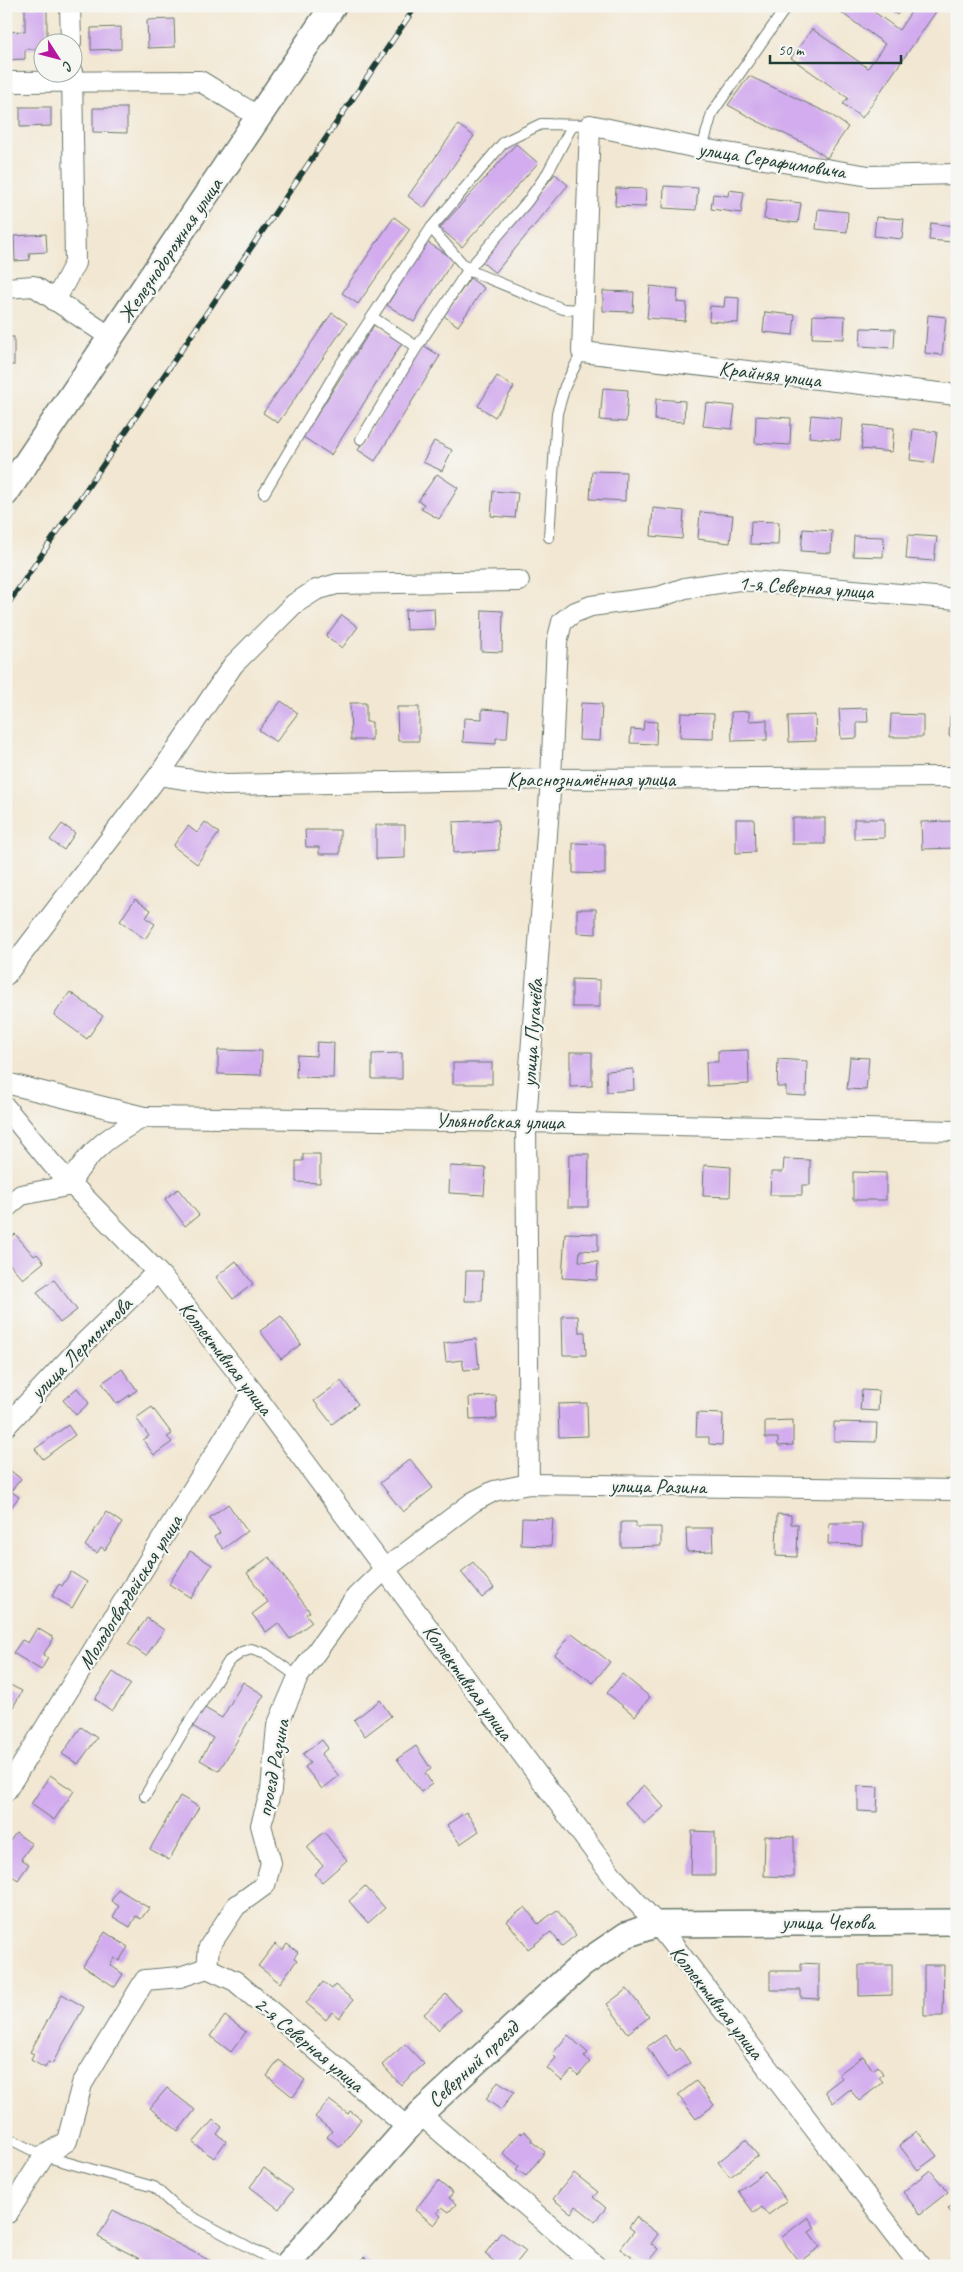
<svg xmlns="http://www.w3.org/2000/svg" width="963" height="2272" font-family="Caveat,sans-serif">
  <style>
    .building { fill: #d2acee }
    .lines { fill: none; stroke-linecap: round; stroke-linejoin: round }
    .service-casing { stroke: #69786b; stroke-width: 12 }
    .minor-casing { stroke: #69786b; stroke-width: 22 }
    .tertiary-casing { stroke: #69786b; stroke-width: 28 }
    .service { stroke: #fff; stroke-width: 10 }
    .minor { stroke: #fff; stroke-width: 20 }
    .tertiary { stroke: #fff; stroke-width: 25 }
    .rail-casing { stroke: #1f3d34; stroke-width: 5.5 }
    .rail { stroke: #f6f6f2; stroke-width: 4; stroke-dasharray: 11; stroke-linecap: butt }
    .labels { text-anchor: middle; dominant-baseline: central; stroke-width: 4.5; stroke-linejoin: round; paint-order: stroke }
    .street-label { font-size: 21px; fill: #1f3d34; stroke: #f6f6f2 }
  </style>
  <rect width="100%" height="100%" fill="#f6f6f2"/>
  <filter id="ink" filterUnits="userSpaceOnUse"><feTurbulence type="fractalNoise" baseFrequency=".02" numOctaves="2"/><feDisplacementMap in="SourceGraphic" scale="10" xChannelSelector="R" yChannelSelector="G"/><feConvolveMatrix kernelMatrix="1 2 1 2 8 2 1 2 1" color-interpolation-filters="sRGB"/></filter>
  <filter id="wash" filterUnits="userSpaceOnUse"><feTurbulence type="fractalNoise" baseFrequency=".0096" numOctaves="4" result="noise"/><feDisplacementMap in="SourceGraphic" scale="20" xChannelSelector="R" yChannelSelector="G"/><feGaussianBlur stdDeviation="1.12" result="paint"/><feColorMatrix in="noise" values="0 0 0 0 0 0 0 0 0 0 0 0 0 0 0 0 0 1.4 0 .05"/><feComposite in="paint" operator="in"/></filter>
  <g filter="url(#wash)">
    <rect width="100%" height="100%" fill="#f2e7d2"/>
    <g id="blocks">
      <!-- building -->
      <g class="building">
        <polygon points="832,6 866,6 899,30 915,6 940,6 862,118 843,104 848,98 791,58 812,29 868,68 885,44"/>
        <polygon points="886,6 904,6 897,15"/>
        <polygon points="25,7 47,7 47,42 42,42 42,49 25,49 25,59 6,60 6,32 25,31"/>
        <polygon points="174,19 175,47 148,48 147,20"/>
        <polygon points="121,27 121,49 91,50 91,28"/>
        <polygon points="749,76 830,114 848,127 827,158 810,146 757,121 728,105"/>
        <polygon points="20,107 51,107 51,126 20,127"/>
        <polygon points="93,108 127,108 127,133 93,132"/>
        <polygon points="458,125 474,136 424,208 408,196"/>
        <polygon points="516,144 538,163 462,247 440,228"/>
        <polygon points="555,174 568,185 495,273 482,262"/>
        <polygon points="664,186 698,188 696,210 663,208"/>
        <polygon points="616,188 646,189 645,207 615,206"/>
        <polygon points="729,190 744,192 741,213 711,209 713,194 728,196"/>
        <polygon points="767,199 801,203 798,223 764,219"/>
        <polygon points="818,209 848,212 847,232 816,229"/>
        <polygon points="394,217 410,229 358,304 342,293"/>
        <polygon points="876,217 904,219 902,239 874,236"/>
        <polygon points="931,223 955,226 953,242 929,240"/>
        <polygon points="46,234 47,252 29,253 30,260 15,261 14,236"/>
        <polygon points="427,242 454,259 414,322 387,305"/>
        <polygon points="470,278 484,288 458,326 444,316"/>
        <polygon points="650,286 678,289 677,302 687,303 685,321 647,318"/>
        <polygon points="603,291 634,292 633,312 603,311"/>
        <polygon points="725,297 739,298 738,323 709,321 710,306 724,307"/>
        <polygon points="765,312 795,315 793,335 763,332"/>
        <polygon points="332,313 347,323 278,423 263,413"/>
        <polygon points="813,315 845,316 844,339 812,338"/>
        <polygon points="928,315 946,317 942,355 925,353"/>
        <polygon points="374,325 402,343 331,455 303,437"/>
        <polygon points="861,328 895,329 894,348 860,346"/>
        <rect x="6" y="337" width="8" height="28"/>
        <polygon points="423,345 440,356 375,461 358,450"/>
        <polygon points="497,376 514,387 495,417 478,406"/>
        <polygon points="603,388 628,390 626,422 600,420"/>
        <polygon points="656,399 685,401 684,422 655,420"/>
        <polygon points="706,403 735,406 732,429 703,426"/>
        <polygon points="811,415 842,418 840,440 809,437"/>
        <polygon points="756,416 791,418 790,445 755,443"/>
        <polygon points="864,425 894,428 892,452 861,449"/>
        <polygon points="913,429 937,432 933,463 910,460"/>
        <polygon points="434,441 452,450 442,471 423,462"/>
        <polygon points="592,471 626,472 625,501 590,499"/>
        <polygon points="437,474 458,488 439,519 421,509 424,504 418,501"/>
        <polygon points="493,491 518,493 515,518 491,516"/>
        <polygon points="653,508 684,511 682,539 651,536"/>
        <polygon points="700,512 733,515 730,543 698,539"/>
        <polygon points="751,521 779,522 778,545 750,544"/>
        <polygon points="803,529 832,531 831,553 801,551"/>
        <polygon points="908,535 937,537 934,561 906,559"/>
        <polygon points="854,536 884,537 883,557 853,556"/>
        <polygon points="434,608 435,629 406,630 405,610"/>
        <polygon points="482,610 503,611 502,652 481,651"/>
        <polygon points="342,615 358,627 342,648 326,636"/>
        <polygon points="281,701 298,713 276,742 259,730"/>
        <polygon points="350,703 366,703 366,722 372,722 372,740 351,740"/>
        <polygon points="581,703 602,704 600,741 579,740"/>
        <polygon points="397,707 419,707 419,741 398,741"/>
        <polygon points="867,708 868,722 857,722 857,738 841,739 839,709"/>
        <polygon points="482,709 509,711 507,738 496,738 496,744 463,742 464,718 482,719"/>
        <polygon points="749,711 749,721 767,720 767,740 732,741 731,712"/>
        <polygon points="681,713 714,714 713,739 680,738"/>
        <polygon points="891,714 923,715 923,737 890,737"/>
        <polygon points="815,715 816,741 789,742 788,716"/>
        <polygon points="950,716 957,717 957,737 949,736"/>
        <polygon points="644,721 657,722 656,744 630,743 631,729 643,730"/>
        <rect x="792" y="818" width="33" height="26"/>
        <polygon points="736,819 754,819 755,852 736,853"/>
        <polygon points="854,819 884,819 884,838 854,839"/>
        <polygon points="498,820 499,850 454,853 453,822"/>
        <polygon points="957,821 957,848 922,849 921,822"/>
        <polygon points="205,822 219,833 197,864 173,846 188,826 197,833"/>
        <polygon points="62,824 75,833 64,850 50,840"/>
        <polygon points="376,825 405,825 405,858 376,859"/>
        <polygon points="305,830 340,830 340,854 319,854 319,847 306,847"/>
        <polygon points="573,843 605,844 605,874 573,873"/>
        <polygon points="135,899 151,910 146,918 155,924 145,939 120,921"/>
        <polygon points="577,909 596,909 596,934 577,933"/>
        <polygon points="572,979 600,980 600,1007 572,1007"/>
        <polygon points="70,992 103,1016 87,1039 54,1015"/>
        <polygon points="317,1042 334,1043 333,1078 296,1077 297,1055 316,1056"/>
        <polygon points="218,1050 262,1051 261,1075 218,1074"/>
        <polygon points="748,1050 749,1084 707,1086 706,1062 718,1062 718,1051"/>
        <polygon points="570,1052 592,1052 592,1086 570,1087"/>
        <polygon points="402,1053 402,1079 372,1079 372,1054"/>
        <polygon points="850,1057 869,1058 866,1090 847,1089"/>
        <polygon points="778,1059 807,1061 806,1096 786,1095 786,1087 777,1087"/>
        <rect x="453" y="1063" width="39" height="21"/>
        <polygon points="633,1069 634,1090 607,1092 606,1071"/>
        <polygon points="303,1154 320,1154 320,1183 296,1182 296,1161 303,1161"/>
        <polygon points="569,1154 589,1154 588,1207 568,1207"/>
        <polygon points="784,1159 810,1160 810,1185 802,1185 802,1195 770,1195 771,1172 783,1172"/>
        <polygon points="704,1165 731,1167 730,1197 703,1196"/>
        <polygon points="450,1166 486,1168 484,1195 449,1193"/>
        <polygon points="853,1172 886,1173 886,1200 853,1200"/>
        <polygon points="178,1189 199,1215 185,1226 165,1199"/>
        <polygon points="565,1233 598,1234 598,1251 580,1250 579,1261 598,1262 597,1280 562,1278"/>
        <polygon points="15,1234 34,1256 37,1254 44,1262 23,1279 6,1260 6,1241"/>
        <polygon points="236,1261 253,1284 233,1299 216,1277"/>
        <polygon points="466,1271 483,1271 482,1301 465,1301"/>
        <polygon points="54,1280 77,1310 60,1323 37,1292"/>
        <polygon points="281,1316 301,1344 281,1359 260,1331"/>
        <polygon points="562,1316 578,1316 579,1332 585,1332 586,1355 563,1355"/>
        <polygon points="476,1339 479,1369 464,1370 462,1360 446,1362 444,1343"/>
        <polygon points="122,1369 137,1390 117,1404 102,1383"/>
        <polygon points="341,1381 358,1404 332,1424 314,1401"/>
        <polygon points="77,1388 89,1403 76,1415 63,1400"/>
        <polygon points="862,1390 879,1391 878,1411 860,1410"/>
        <polygon points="496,1396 497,1419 470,1420 469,1397"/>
        <polygon points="587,1403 588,1436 559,1437 558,1404"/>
        <polygon points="152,1407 172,1434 167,1437 172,1442 154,1455 143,1440 149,1436 136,1418"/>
        <polygon points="697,1413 723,1414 722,1445 709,1444 709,1437 696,1437"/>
        <polygon points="793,1420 793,1445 778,1446 778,1438 765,1438 765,1421"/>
        <polygon points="834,1422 877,1423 876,1442 834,1441"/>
        <polygon points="68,1425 75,1435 43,1459 35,1449"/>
        <polygon points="410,1459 433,1488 403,1512 380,1483"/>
        <polygon points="6,1467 21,1479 11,1491 19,1497 9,1510 6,1508"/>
        <polygon points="228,1504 247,1531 223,1549 214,1537 220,1533 209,1518"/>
        <polygon points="106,1512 122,1523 105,1550 101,1547 97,1553 85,1546"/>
        <polygon points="777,1514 791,1515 791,1524 798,1524 797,1557 776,1556"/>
        <polygon points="522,1518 553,1519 551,1546 521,1545"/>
        <polygon points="621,1522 636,1522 636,1527 661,1527 661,1546 621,1547"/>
        <polygon points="829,1523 862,1523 862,1545 828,1544"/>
        <polygon points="686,1528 712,1528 713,1551 687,1552"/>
        <polygon points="190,1551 212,1565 191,1598 169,1584"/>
        <polygon points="269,1557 310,1612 306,1614 312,1622 290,1639 278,1623 266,1632 252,1614 268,1602 247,1573"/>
        <polygon points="473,1562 494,1588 482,1598 461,1572"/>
        <polygon points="71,1572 87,1582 72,1608 52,1596 59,1584 62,1586"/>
        <polygon points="147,1618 164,1630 146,1656 128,1644"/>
        <polygon points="37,1628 54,1638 43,1655 48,1658 41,1670 13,1653 22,1640 28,1643"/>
        <polygon points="572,1633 610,1662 593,1683 555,1655"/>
        <polygon points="113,1672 131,1684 112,1711 95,1699"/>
        <polygon points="622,1674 650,1697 635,1716 607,1693"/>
        <polygon points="243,1682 264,1695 219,1771 200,1760 213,1738 192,1726 203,1707 222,1718"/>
        <polygon points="6,1683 22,1691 6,1720"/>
        <polygon points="380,1700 391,1716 365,1736 354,1720"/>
        <polygon points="81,1727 97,1738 78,1764 62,1754"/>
        <polygon points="322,1740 328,1748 321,1754 339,1776 322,1789 305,1767 310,1763 303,1754"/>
        <polygon points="416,1746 431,1769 425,1773 432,1784 421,1792 397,1759"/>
        <polygon points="50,1775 74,1791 54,1820 31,1804"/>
        <polygon points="644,1785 664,1807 645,1824 625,1803"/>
        <polygon points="858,1786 878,1787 877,1812 858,1811"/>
        <polygon points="180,1796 199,1807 169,1860 150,1849"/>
        <polygon points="466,1812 479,1831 460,1844 447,1825"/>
        <polygon points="692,1831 715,1832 715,1875 691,1875"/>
        <polygon points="324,1832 347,1860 322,1882 315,1874 323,1866 307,1847"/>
        <polygon points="16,1833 32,1844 21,1859 29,1864 18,1880 6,1872 8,1867 6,1866 6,1846"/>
        <polygon points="765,1836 794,1837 794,1877 764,1876"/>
        <polygon points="365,1886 385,1908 368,1923 349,1901"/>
        <polygon points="118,1889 149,1908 141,1919 136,1916 130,1927 113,1917 119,1906 111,1901"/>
        <polygon points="525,1907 538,1924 557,1910 576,1935 562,1946 551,1932 528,1949 507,1921"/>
        <polygon points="105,1932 128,1947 119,1961 114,1958 110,1965 123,1974 115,1987 83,1966"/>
        <polygon points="275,1944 283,1950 287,1944 298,1952 294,1958 297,1960 280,1983 258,1966"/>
        <polygon points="801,1963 819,1964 819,1999 801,1998 801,1990 770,1990 770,1971 801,1971"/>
        <polygon points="859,1965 892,1965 892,1995 859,1996"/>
        <polygon points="924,1965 944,1965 943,2016 924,2016"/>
        <polygon points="323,1982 332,1989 335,1985 353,2000 339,2018 332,2012 326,2020 306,2003"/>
        <polygon points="627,1989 649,2017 628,2033 607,2004"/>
        <polygon points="62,1994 84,2007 52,2064 48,2062 45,2068 31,2060 34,2054 30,2052"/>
        <polygon points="446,1994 460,2010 438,2030 424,2014"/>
        <polygon points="225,2016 246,2032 231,2052 210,2036"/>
        <polygon points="568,2035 588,2053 584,2057 590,2062 578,2076 572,2070 562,2081 547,2068 556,2058 552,2054"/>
        <polygon points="665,2035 676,2051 680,2048 690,2063 668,2078 647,2047"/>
        <polygon points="405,2044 424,2064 401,2085 382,2065"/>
        <polygon points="863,2056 873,2070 878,2066 883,2074 879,2077 883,2082 859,2101 850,2089 833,2103 825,2091 842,2078 839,2074"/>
        <polygon points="279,2060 305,2080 293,2097 267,2076"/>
        <polygon points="498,2081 514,2092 501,2110 486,2099"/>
        <polygon points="696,2081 714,2105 696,2119 678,2095"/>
        <polygon points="167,2088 195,2110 178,2131 150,2108"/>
        <polygon points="329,2100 348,2114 350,2111 361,2119 340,2147 327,2137 332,2131 315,2117"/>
        <polygon points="213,2120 222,2127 217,2134 226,2141 214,2158 193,2143"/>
        <polygon points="524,2131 532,2139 531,2141 545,2152 526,2176 516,2169 519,2166 503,2153 520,2132 522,2134"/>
        <polygon points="917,2131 937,2156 918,2170 899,2145"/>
        <polygon points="746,2140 758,2156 730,2177 718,2162"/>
        <polygon points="264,2168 293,2190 279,2209 250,2187"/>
        <polygon points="930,2170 948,2192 920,2214 903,2192"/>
        <polygon points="765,2172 787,2201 768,2215 762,2207 754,2213 738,2191"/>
        <polygon points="574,2173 598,2192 593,2197 606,2208 595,2221 576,2206 571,2213 553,2199"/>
        <polygon points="438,2181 453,2193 449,2198 456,2204 449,2212 442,2207 437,2213 441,2216 434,2225 415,2210"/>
        <polygon points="957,2201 957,2219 948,2209"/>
        <polygon points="113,2210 220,2266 153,2266 98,2237"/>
        <polygon points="636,2217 658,2234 651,2244 658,2249 645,2266 620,2249 634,2231 629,2227"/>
        <polygon points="808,2217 815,2228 809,2232 820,2247 799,2262 781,2238"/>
        <polygon points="501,2232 526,2251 514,2266 500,2266 485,2254"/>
        <polygon points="364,2257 374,2266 357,2266"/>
      </g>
    </g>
  </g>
  <g filter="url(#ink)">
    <use href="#blocks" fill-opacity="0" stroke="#69786b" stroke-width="1"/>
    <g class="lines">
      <defs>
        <g id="service">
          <polyline points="702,149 712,113 787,6"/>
          <polyline points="431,228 468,270 563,309 583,310"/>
          <polyline points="372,317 417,347 468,270 527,202 548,172 572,126"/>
          <polyline points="361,439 417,347"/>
          <polyline points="264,493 340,365 431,228 504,142 541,124 590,125"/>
          <polyline points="549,537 557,413 565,386 582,352"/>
          <polyline points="145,1796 184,1730 229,1661 242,1652 251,1649 266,1654 298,1677"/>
          <polyline points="6,2137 44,2156 154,2187 179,2210 284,2266"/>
        </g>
        <g id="minor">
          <polyline points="70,6 71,42"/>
          <polyline points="6,82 200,81 259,117"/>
          <polyline points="957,174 869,176 702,149 590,125 582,352 957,395"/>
          <polyline points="6,288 34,286 112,338"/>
          <polyline points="55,301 75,263 72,72"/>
          <polyline points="159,775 225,785 551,779 957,777"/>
          <polyline points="6,975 159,775 233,665 294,604 316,590 337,584 519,581"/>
          <polyline points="6,1083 144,1117"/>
          <polyline points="6,1108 52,1164 164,1279 253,1392 615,1879 657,1924 920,2266"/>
          <path d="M70,1183C91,1148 110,1136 144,1117L526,1122L957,1131"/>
          <polyline points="6,1208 21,1195 72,1185"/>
          <polyline points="6,1426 82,1345 157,1272"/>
          <polyline points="529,1484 526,1122 551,779 557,642 562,622 573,613 591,606 659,597 685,588 739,580 957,599"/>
          <polyline points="6,1791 253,1392"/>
          <polyline points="207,1968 235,1981 407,2127"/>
          <polyline points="420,2114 596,2266"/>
          <polyline points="8,2213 44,2156 67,2141 82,2084 145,1980 180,1977 207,1968 209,1947 236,1906 265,1885 271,1863 261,1825 271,1790 277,1726 298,1677 356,1597 385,1569 473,1502 494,1491 529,1484 957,1490"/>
        </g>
        <g id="tertiary">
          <polyline points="6,493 333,6"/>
          <polyline points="286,2266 420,2114 535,2007 582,1965 626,1935 657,1924 957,1922"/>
        </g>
      </defs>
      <!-- service casing -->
      <use href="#service" class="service-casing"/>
      <!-- minor casing -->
      <use href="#minor" class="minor-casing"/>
      <!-- tertiary casing -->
      <use href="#tertiary" class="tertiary-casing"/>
      <!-- service -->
      <use href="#service" class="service"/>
      <!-- minor -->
      <use href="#minor" class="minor"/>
      <!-- tertiary -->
      <use href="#tertiary" class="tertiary"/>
      <defs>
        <polyline id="rail" points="6,607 416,6"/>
      </defs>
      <!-- rail casing -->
      <use href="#rail" class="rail-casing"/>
      <!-- rail -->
      <use href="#rail" class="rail"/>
    </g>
  </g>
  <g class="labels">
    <!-- street labels -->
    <g class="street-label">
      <text transform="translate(772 160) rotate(9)">улица Серафимовича</text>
      <text transform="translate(170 250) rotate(-56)">Железнодорожная улица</text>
      <text transform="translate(770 374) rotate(7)">Крайняя улица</text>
      <text transform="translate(806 587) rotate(4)">1-я Северная улица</text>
      <text x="591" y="779">Краснознамённая улица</text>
      <text transform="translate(532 1033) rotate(-86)">улица Пугачёва</text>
      <text transform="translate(500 1121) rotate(1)">Ульяновская улица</text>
      <text transform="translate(81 1348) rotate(-45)">улица Лермонтова</text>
      <text transform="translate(226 1358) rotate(52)">Коллективная улица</text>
      <text transform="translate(658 1486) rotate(1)">улица Разина</text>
      <text transform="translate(130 1592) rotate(-58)">Молодогвардейская улица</text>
      <text transform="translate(468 1682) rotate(54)">Коллективная улица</text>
      <text transform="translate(273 1768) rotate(-79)">проезд Разина</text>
      <text x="828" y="1922">улица Чехова</text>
      <text transform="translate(717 2002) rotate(52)">Коллективная улица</text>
      <text transform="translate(309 2044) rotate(40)">2-я Северная улица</text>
      <text transform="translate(473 2064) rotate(-43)">Северный проезд</text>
    </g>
  </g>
  <!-- margin -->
  <rect width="963" height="2272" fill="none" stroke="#f6f6f2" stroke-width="25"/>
  <!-- north arrow -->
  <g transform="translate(58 58) rotate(126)"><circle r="24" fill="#f6f6f2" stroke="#a0aca6"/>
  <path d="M0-4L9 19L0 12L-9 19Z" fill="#b5179e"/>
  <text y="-8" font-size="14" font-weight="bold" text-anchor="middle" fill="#1f3d34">С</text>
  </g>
  <!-- scale -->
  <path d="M770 55v8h131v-8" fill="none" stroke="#1f3d34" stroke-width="2.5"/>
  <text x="778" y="55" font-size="15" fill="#1f3d34" stroke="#f6f6f2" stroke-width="4" paint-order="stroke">50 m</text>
</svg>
